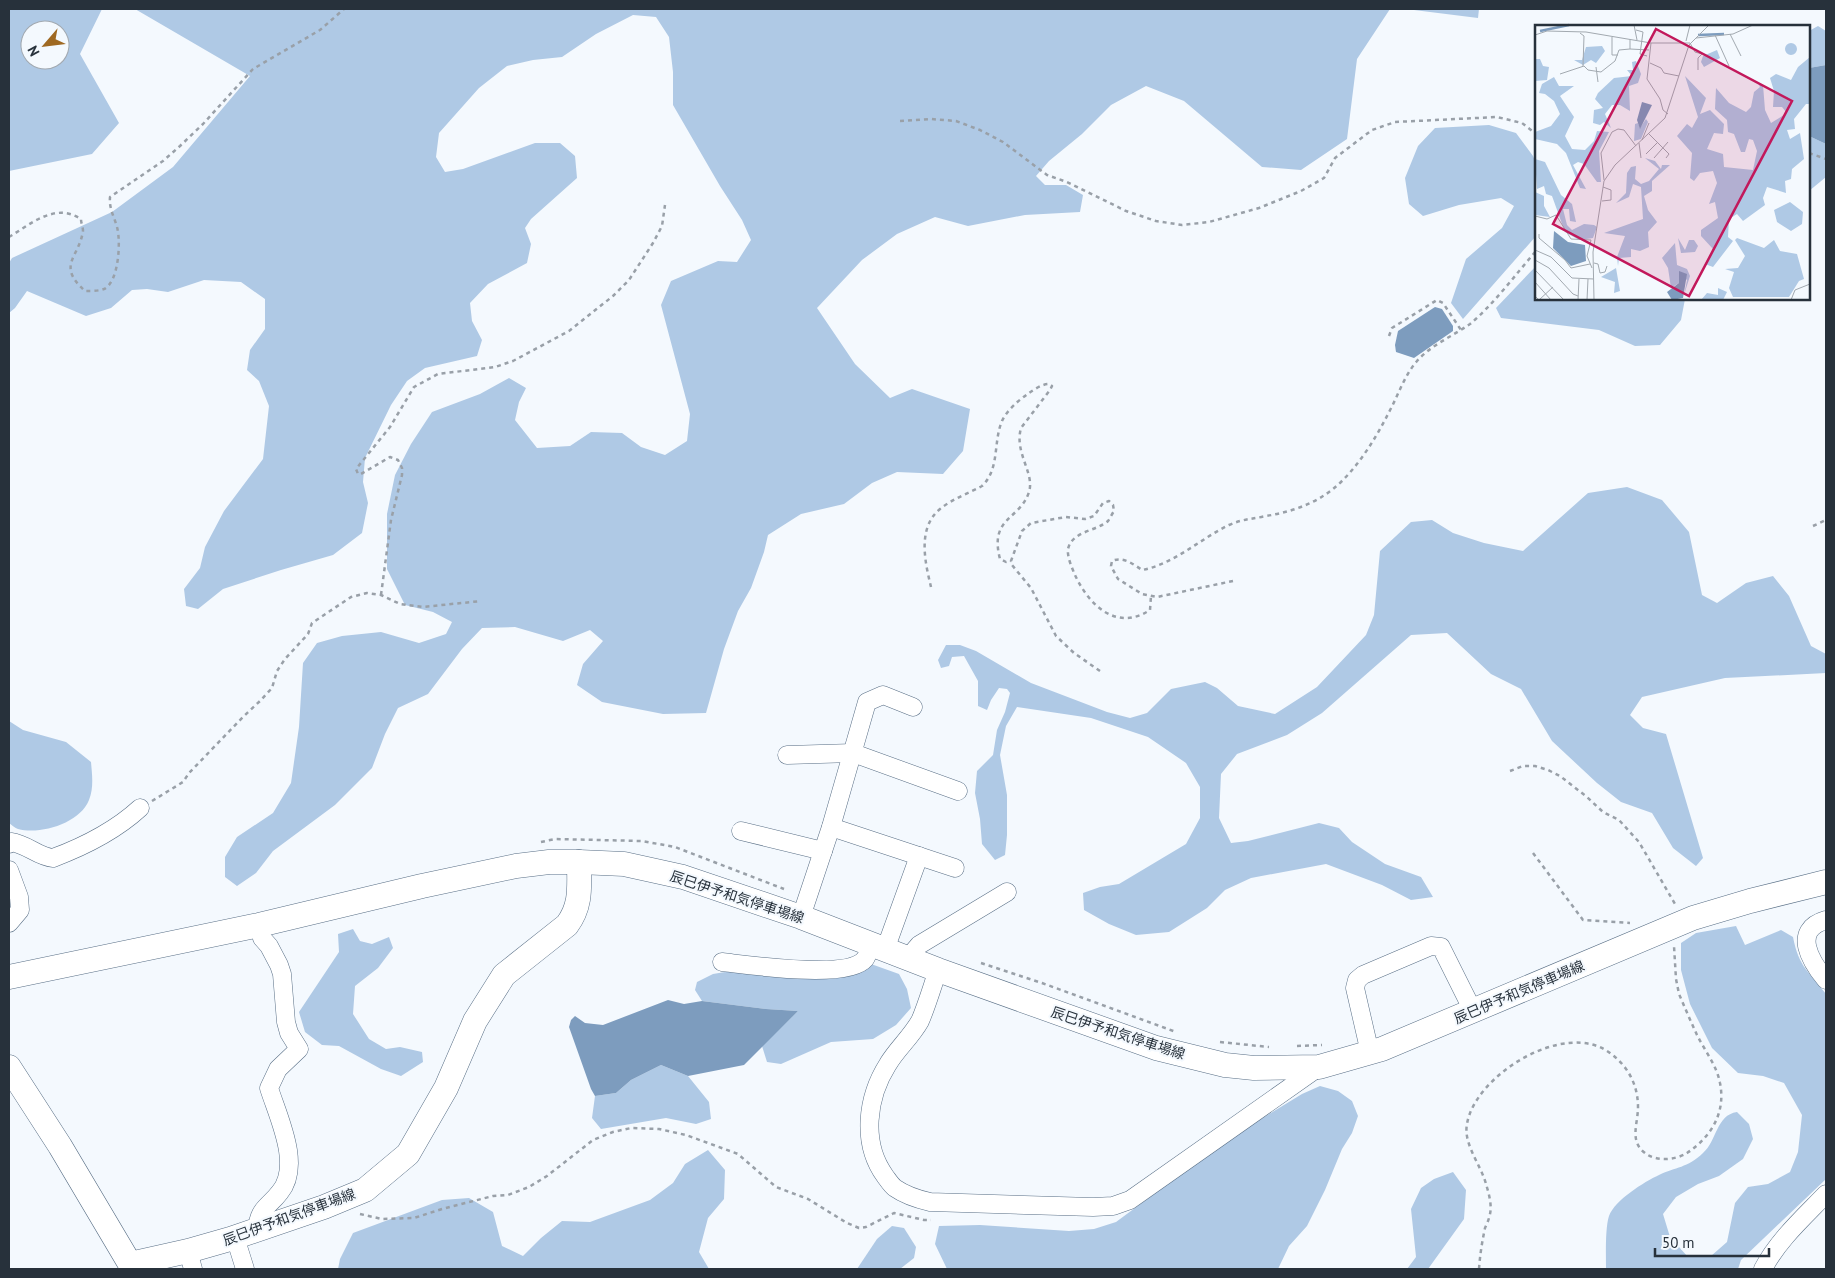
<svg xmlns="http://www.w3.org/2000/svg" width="1835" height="1278" font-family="'PT Sans','Noto Sans JP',sans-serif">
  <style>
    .green { fill: #afc9e5; fill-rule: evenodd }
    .water { fill: #7d9cbe }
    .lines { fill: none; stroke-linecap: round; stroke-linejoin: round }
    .street-casing { stroke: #596f86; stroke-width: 19 }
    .secondary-casing { stroke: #596f86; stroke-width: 25 }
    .path { stroke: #99a0a8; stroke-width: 2.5; stroke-dasharray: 4 4; stroke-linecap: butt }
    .street { stroke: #fff; stroke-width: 18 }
    .secondary { stroke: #fff; stroke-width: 24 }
    .labels { text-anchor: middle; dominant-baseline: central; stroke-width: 4; stroke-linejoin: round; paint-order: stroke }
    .street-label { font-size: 14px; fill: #27313b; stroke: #f4f9fe }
    .inset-river { fill: none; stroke: #7d9cbe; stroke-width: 2.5 }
    .inset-road { fill: none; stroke: #a2a9b0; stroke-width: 1 }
    .view { fill: #c2185b; fill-opacity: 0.15; stroke: #c2185b; stroke-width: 2.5 }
    .inset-edge { fill: none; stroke: #27313b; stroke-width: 2.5 }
  </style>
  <rect width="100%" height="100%" fill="#f4f9fe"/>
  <!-- green -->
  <g class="green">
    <path d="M9,9H102L80,54L119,123L92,154L9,171ZM30,30H60V60H30Z"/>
    <polygon points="135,9 1390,9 1357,59 1347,139 1301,170 1262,167 1184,101 1146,86 1111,105 1082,134 1049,161 1036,176 1045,185 1066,185 1083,195 1080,212 1025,215 968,226 935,217 897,234 862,260 817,308 855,364 890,398 912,389 970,409 963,451 943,474 897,472 872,483 844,504 801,514 768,535 764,552 751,588 738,611 724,649 706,713 663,714 602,702 577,685 583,664 603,641 590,630 563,641 515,627 482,628 462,649 428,694 398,708 385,734 372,768 335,805 273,851 256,873 237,886 225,877 225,857 237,837 273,813 291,783 299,727 303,663 317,643 342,636 381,632 419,643 446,634 452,622 433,612 405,605 387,569 387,514 395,475 411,444 432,412 480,394 509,378 526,388 519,402 515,420 537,448 570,446 591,432 622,433 641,447 665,455 687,441 690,414 661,305 671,281 718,261 737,262 751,240 742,220 720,186 673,105 673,72 669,37 656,17 633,15 596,34 562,57 533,60 507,66 479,88 439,133 436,157 445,172 463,169 535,143 560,143 575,156 577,178 531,219 525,228 531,244 527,263 488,284 470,303 472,321 482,340 477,356 425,368 407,381 391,405 365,458 363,482 368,503 362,533 333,555 281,570 223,589 198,609 186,606 184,589 200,568 205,547 224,511 263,459 269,406 259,381 247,370 250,350 265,329 265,299 241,282 204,280 168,292 147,289 132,290 111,308 86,316 27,291 15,308 9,313 9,263 12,258 112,212 173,167 250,76"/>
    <polygon points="1406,9 1479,9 1478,18"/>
    <polygon points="1818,26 1826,31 1826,65 1809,68 1809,31"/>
    <polygon points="1489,125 1516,133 1533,156 1536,163 1536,236 1463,319 1451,303 1466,259 1502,228 1514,206 1501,198 1459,205 1423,216 1409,204 1405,178 1418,146 1435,128"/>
    <polygon points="1809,136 1826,144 1826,177 1809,191"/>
    <polygon points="1536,266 1536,299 1685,299 1681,320 1660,345 1635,346 1599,330 1501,318 1496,308"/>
    <polygon points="1627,487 1662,500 1689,532 1702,595 1717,603 1746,583 1773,576 1789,596 1811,646 1826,654 1826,673 1725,678 1642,697 1630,715 1643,728 1666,734 1703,858 1696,866 1673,848 1652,813 1621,802 1597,783 1552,741 1521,689 1491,674 1447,633 1411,635 1322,713 1287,735 1237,754 1221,774 1219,818 1231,843 1248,841 1319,823 1339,828 1352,842 1385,864 1421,877 1433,897 1411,900 1382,885 1326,864 1251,878 1225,890 1207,908 1169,932 1136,935 1109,924 1084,910 1083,893 1100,887 1119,884 1186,844 1200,818 1200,787 1186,763 1148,737 1091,718 1017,707 1006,726 1000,755 1007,795 1007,835 1005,855 995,860 982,844 980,819 975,793 977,771 993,755 997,730 1005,712 1010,693 1007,689 999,688 991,700 987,710 978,706 978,681 964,656 952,657 949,666 941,668 938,660 946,645 960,645 976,651 1031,683 1107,712 1130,718 1147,713 1171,689 1205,682 1217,688 1238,706 1275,714 1317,687 1366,635 1374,615 1380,551 1411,522 1432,520 1453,533 1484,543 1523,551 1588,493"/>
    <path d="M9,721L23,730L66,742L91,762C92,775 94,787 89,800C80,823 41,835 18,829C15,828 12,825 9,823Z"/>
    <path d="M1736,926L1745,945L1781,930L1793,937C1799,968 1809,971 1826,994V1179L1741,1260L1738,1269H1606C1606,1256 1605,1228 1609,1216C1615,1200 1644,1182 1659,1175C1676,1167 1687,1168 1703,1153C1717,1141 1716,1115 1737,1112L1749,1124L1753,1139L1743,1159L1719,1176L1698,1184L1676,1197L1663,1214L1670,1237L1688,1257L1711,1256L1727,1242L1735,1203L1748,1187L1768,1184L1790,1172L1798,1152L1802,1115L1784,1083L1763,1076L1738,1073L1712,1048L1690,1004L1681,970V943L1696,933Z"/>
    <polygon points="353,929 360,941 372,944 389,937 393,948 378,968 355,986 353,1014 369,1039 386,1049 400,1047 422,1052 423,1062 401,1076 381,1069 339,1046 322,1045 305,1032 299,1012 339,952 338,934"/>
    <polygon points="871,964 899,974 907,989 911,1008 896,1025 873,1039 831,1042 781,1064 767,1062 762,1046 798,1011 766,1009 702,1001 695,990 697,982 713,974 731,971"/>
    <polygon points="661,1065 688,1076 709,1102 711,1119 696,1124 666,1118 601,1129 592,1118 595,1096 616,1093 631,1080"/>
    <polygon points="1320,1086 1338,1091 1352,1101 1358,1116 1352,1133 1342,1149 1325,1190 1307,1226 1289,1246 1278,1269 947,1269 935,1244 939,1226 980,1225 1069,1231 1094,1229 1116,1222 1230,1138 1302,1094"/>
    <polygon points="708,1150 725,1170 724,1199 708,1218 699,1252 709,1269 338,1269 340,1259 353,1233 442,1200 469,1198 493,1212 502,1246 523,1256 541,1238 562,1221 590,1222 650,1200 673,1183 685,1164"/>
    <polygon points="1453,1172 1466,1190 1464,1219 1428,1269 1407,1269 1416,1257 1411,1209 1421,1188 1434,1179"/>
    <polygon points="892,1226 904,1228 916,1247 914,1258 900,1269 857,1269 877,1239"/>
  </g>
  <!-- water -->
  <g class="water">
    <polygon points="1826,65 1826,144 1809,136 1809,68"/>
    <polygon points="1435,307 1442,309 1453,326 1453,331 1414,358 1396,352 1395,345 1398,331"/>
    <polygon points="668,1000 684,1004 702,1001 766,1009 798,1011 744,1065 688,1076 661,1065 631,1080 616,1093 595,1096 591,1089 569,1027 571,1020 575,1016 585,1023 603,1025"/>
  </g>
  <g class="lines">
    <defs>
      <g id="street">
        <polyline points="787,755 853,753 958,791"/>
        <polyline points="831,827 955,868"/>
        <polyline points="741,831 823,851"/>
        <path d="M9,844L11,842C27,844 38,857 53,858C85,846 115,831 140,808"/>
        <polyline points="9,870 19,897 20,910 9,923"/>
        <polyline points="801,917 831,827 867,702 883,695 913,707"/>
        <path d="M1826,920C1791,930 1811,962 1826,980"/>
        <polyline points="885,950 919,856"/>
        <polyline points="907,959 919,945 1007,892"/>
        <path d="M722,962C749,965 848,980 865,959C868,955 869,949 871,944"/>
        <path d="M938,970C932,987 927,1005 920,1021C911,1037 897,1049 888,1064C867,1097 861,1143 885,1176C888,1180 891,1185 895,1188C905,1195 917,1199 930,1202L1093,1207L1113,1206L1130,1200L1319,1067"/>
        <polyline points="1370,1053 1355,988 1357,980 1363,975 1431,946 1441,947 1473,1011"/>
        <path d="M257,1230C259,1207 268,1208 280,1192C302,1165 278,1117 269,1088L278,1069L299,1049L289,1033L286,1022L282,974L279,965L269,946L262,938L259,925"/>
        <polyline points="235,1237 245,1269"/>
        <polyline points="188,1251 193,1269"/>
        <path d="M1763,1269C1778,1240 1804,1217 1826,1194"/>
      </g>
      <g id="secondary">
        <polyline points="9,977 259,925 422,886 516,866 549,862 579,862 624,864 683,877 801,917 938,970 1156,1048 1225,1065 1254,1068 1319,1067 1382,1049 1693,918 1750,901 1826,882"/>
        <path d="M9,1067L60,1146L130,1264L188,1251L230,1239L324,1207L365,1190L408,1154L446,1088L475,1021L504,975L567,925C582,905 579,886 579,862"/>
      </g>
    </defs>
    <!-- street casing -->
    <use href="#street" class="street-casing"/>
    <!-- secondary casing -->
    <use href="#secondary" class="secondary-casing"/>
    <!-- path -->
    <g class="path">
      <polyline points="900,121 931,119 956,121 980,130 1003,142 1047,175 1067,182 1126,211 1156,221 1182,225 1209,222 1259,208 1301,191 1324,178 1335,158 1372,130 1395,122 1497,117 1522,123 1536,134"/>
      <polyline points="1809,153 1826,159"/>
      <path d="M9,237C31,224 55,202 81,219C81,223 83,227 83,231C79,258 56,265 85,291C91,291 99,291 104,289C119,282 121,241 117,227C114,216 109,209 110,197L163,161L180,146L203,124L253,69L320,30L344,9"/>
      <polyline points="1389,336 1392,328 1437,300 1443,303 1461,330"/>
      <polyline points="1813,526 1826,520"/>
      <path d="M1233,581L1157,597L1142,594L1118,579L1111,566L1112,561C1123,556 1133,564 1142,570C1174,564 1200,539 1229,525C1242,519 1253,519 1266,516C1285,513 1306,507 1323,496C1350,480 1374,442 1388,414C1398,396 1404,376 1417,361C1431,345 1453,336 1470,324C1493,305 1516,274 1536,251"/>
      <path d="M931,587C925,562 917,528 940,509C952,499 969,493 982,486C1000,469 993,442 1002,421C1007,410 1019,400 1029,393C1035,389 1042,384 1049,384L1052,386L1050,390L1021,428C1014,453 1035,473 1029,492C1020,520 989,517 1000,559L1006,562L1011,561"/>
      <polyline points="381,595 391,520 402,475 402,468 398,460 390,457 361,474 358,474 356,469 390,427 414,387 438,374 495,367 513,361 569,331 613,296 629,280 653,243 662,226 665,205"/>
      <path d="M1100,671L1074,653L1056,636L1031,588L1012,565L1011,561L1022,531L1031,523L1066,517L1085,519L1094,516L1103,503L1109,501L1113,505L1114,511C1112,514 1110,518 1108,521C1097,531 1072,531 1068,549C1067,557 1072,568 1075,575C1089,605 1116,632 1150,610L1151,596"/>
      <polyline points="1510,771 1523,766 1535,766 1548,770 1560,776 1587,797 1603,812 1619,820 1639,842 1675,904"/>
      <polyline points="152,801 183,782 189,773 243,717 260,701 272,688 277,671 285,659 308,634 312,623 351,597 367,593 381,595 400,604 423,607 481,601"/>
      <polyline points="541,842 555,839 642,841 675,847 784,889"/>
      <polyline points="1533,853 1583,920 1630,923"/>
      <polyline points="981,963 1042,983 1176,1032"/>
      <polyline points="1220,1042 1269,1047"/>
      <polyline points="1297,1046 1322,1045"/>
      <polyline points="360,1214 382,1219 414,1218 442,1209 493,1196 508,1195 529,1187 547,1176 593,1140 613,1132 631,1128 659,1129 686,1135 738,1154 776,1187 808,1199 847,1223 859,1228 866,1227 894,1213 924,1220 931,1220"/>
      <path d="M1479,1269C1480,1255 1482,1242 1485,1228C1487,1224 1489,1219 1490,1214C1492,1205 1489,1194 1486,1184C1481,1165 1463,1144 1467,1124C1475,1075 1565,1019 1610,1053C1628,1066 1638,1085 1638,1107C1638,1124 1629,1141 1645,1153C1656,1162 1676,1160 1687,1153C1711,1137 1726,1113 1720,1083C1717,1066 1705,1051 1697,1035C1691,1022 1685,1008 1679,994L1676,979L1674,946"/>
    </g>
    <!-- street -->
    <use href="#street" class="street"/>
    <!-- secondary -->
    <use href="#secondary" class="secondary"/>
  </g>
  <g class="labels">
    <!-- street labels -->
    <g class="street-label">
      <text transform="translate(737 897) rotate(18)">辰巳伊予和気停車場線</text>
      <text transform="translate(1519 992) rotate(-23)">辰巳伊予和気停車場線</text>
      <text transform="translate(1118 1033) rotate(18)">辰巳伊予和気停車場線</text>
      <text transform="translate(289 1217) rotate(-20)">辰巳伊予和気停車場線</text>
    </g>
  </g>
  <!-- overview -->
  <g transform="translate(1535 25)">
    <rect width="275" height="275" fill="#f4f9fe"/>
    <path d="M250 24a6 6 0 1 1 12 0a6 6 0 1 1-12 0ZM51,22L67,21L70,26L61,38L56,35L48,40L39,35H47ZM182,25L185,33L169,42L166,37L168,31ZM275,32V79H271L259,94L260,104L252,105L255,114L265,108L269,134L257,144L256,154L250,156L251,168L232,162L228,173L230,180L208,196L202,189L194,194L193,212L198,216L178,242L170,239L178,224L166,211V205L183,193L180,177L174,179L182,158L178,146L165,148L159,156L155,153L157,128L142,111L152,99L157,103L163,92L150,51L171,73L165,89L175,85L189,99L188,109L179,108L172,124L188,129L189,142L218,145L222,126L218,115L214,114L210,127H206L199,109L193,107L192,95L180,84L181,63L194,78L211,87L216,82L219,67L225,62L223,58L228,60L230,85L236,98L252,88L247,82H238L239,66L235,53L241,49L256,55L263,42ZM0,34H5L8,41L14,42L12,55L0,56ZM101,36L106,49L103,58L94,61L95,86L85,80H77L70,89L76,103L69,97L65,100L58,98L59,85L68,83L60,74L63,68L79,53L97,51L92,45H98L97,37ZM19,52L24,61H39L25,71L39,92L30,111L37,124L50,125L59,116L62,106L74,107L64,126L66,157H62L49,139L43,137L38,140L51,164L45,163L31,128L22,119L0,114V107L16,101L25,89L19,76L10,69L4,68L7,59ZM111,94L113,97L106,114L99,116L100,99L103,98L105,103ZM110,133L120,136L126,144L127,140H135L117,156V166L109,171L113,185L122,197L113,207L114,222L105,226L96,224V232L84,233L83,241L82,232L90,211L69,208L108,194L106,162L98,159L94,172L81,178L91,168L92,148L96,142L101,141L100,154L106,159L114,156L124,144ZM0,134L10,137L26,170L37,179L41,197L35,196L34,184H28L32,200L37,205L49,199L59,200L62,202L58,213L44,215L30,207L17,171L11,169L9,161L2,164ZM0,167L9,171V181L15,192L0,190ZM255,177L268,187L267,199L256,206L242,197L239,185ZM143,213L150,225L154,215H159L163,221L160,227L146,228ZM202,213L229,223L239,215L245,226L262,229L269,254L264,256L254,272H198L194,263L199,247L190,244L203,243L210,231L200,215ZM140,218L142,240L152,244L155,251L149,270L152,255L146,250L144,258L136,263L133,243L127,233ZM81,243L85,266L79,268L80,257L66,252ZM183,263L192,267L188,275H166L172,268L183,270Z" fill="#afc9e5"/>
    <path d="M107,77L117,80L105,104L102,95ZM19,206L33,217L50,220L51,236L36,241L18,223ZM144,246L152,249L148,273L137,275L132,267L144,258Z" fill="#7d9cbe"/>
    <path class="inset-river" d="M5,6L34,0M163,10L189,9"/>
    <path class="inset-road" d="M99,0L102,15M101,5L108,7L105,29L112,31M45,8L49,11L48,41M195,9L206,31M0,10L12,6L51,7L116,18M180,10L194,41M77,12V30H83M161,13L198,9L218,0M151,16L155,0M155,18L160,27L167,29L163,33V45M95,24L114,25M115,38L126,43L129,48L144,51M61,42L63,57M25,49L49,41L53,45L66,47L80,36L84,25L95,24V14M133,89L128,85L125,74L112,54L116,18H155M114,109L134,129L131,133M107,115L114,98M104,118L106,133M111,129L122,118M119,133L133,117M69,155L66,128L77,107L83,104L89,105L101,121M67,176L76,175V165L68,162M0,191L12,194L21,190L36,214L56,215L52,231L57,243M4,209V213L30,235L36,243L55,239M0,225L16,232L37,253L59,254M0,235L14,243L38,269L43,271M59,238L63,239L65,248L70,247L72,241M0,245L29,275M0,257L16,275M0,271L4,275L18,262M43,275L44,254M52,275L53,254M59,275L58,227L69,156L80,140L130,93L154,20L174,0M256,275L260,265L275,259"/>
    <path class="view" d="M121,4L257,76L154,271L18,199Z"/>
    <rect width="275" height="275" class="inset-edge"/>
  </g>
  <!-- border -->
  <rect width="1835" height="1278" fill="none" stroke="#27313b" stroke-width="20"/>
  <!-- north arrow -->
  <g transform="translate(45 45) rotate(242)"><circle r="24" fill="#f4f9fe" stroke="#a2a9b0"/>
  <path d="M0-4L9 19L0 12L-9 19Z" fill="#9f6922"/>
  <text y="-8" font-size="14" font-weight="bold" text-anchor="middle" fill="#27313b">N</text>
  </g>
  <!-- scale -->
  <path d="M1655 1248v8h114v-8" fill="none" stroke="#27313b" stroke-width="2.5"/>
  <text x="1662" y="1248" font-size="15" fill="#27313b" stroke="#f4f9fe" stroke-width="4" paint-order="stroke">50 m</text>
</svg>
